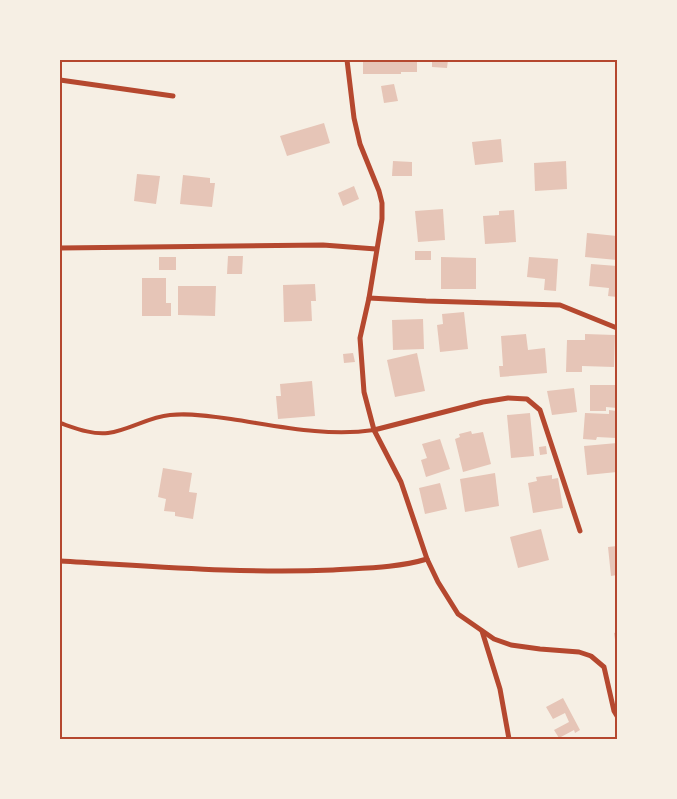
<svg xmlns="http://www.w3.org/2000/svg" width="677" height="799" font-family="Jost,sans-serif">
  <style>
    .building { fill: #e6c5b7 }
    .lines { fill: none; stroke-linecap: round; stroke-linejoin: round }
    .service { stroke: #b5482f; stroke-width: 4 }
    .minor { stroke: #b5482f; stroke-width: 5 }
    .neatline { fill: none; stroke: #b5482f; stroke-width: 2 }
  </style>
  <rect width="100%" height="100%" fill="#f6efe4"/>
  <!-- building -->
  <g class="building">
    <polygon points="363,60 417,60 417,72 401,72 401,74 363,74"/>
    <polygon points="432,60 448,60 447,68 432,67"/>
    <polygon points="394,84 398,101 384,103 381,86"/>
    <polygon points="324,123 330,143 287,156 280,136"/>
    <polygon points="501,139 503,162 475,165 472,142"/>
    <polygon points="393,161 412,162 412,176 392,176"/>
    <polygon points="566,161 567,189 535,191 534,163"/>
    <polygon points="137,174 160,176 156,204 134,201"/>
    <polygon points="183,175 210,178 210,183 215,183 212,207 180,204"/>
    <polygon points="354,186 359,199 343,206 338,193"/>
    <polygon points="443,209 445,240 418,242 415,211"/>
    <polygon points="514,210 516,242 485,244 483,216 499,215 499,211"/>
    <polygon points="587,233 617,236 617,260 585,257"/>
    <rect x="415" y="251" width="16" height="9"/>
    <polygon points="228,256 243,256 242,274 227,274"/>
    <rect x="159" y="257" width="17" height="13"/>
    <polygon points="441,257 476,258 476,289 441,289"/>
    <polygon points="529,257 558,259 556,291 544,290 545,279 527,277"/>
    <polygon points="591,264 617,266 617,297 608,296 609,288 589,286"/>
    <polygon points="142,278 166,278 166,303 171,303 171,316 142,316"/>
    <polygon points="315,284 316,301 311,301 312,321 284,322 283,285"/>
    <polygon points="178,286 216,286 215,316 178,315"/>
    <polygon points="464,312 468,349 440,352 437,325 443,324 442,314"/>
    <polygon points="423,319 424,349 393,350 392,320"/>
    <polygon points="526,334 528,350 545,348 547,373 500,377 499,366 503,366 501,336"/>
    <polygon points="585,334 615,335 614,367 582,366 582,372 566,372 567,340 585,340"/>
    <polygon points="353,353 355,362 344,363 343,354"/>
    <polygon points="417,353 425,391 395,397 387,360"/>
    <polygon points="312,381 315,416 278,419 276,396 281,396 280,384"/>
    <polygon points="590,385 617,385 617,408 606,407 606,411 590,411"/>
    <polygon points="574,388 577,412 552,415 547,391"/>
    <polygon points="609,410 617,411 616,438 597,437 596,440 583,439 585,413 609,414"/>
    <polygon points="530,413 534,456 511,458 507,415"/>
    <polygon points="471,431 472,434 483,432 491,464 463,472 455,439 460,437 459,434"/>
    <polygon points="440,439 450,469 426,477 421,460 427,458 422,444"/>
    <polygon points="617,443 617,472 587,475 584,446"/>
    <polygon points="546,446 547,454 540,455 539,447"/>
    <polygon points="163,468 192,473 189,492 197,493 193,519 175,516 175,512 164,511 166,499 158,497"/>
    <polygon points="495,473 499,506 465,512 460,479"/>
    <polygon points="552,475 552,479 558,478 563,508 533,513 528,483 537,481 536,477"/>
    <polygon points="440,483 447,509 425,514 419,488"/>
    <polygon points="541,529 549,560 518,568 510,537"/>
    <polygon points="617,546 617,575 611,576 608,547"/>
    <polygon points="617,632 617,646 616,646 614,633"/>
    <polygon points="563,698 580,730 575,733 574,730 559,738 554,730 569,722 565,713 553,719 546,707"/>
  </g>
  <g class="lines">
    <!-- service -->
    <path class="service" d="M60,423C75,428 92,435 108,433C130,430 148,417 170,415C190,413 211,416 231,419C278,426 326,437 374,430"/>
    <!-- minor -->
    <g class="minor">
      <polyline points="347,60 354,118 360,144 379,191 382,203 382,219 369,298 360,338 364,392 374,430 401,482 427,559 438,582 458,614 494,639 511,645 540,649 579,652 591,656 604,667 614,711 617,716"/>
      <polyline points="60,80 173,96"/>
      <polyline points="60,248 323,245 376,249"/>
      <polyline points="369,298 426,301 560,305 617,328"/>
      <polyline points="374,430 483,402 508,398 527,399 540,410 580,531"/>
      <path d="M60,561C151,566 242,574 333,570C365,568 397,568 427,559"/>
      <polyline points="482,631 500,689 509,739"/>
    </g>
  </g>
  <!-- border -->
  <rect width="677" height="799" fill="none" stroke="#f6efe4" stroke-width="122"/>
  <rect x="61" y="61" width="555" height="677" class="neatline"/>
</svg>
